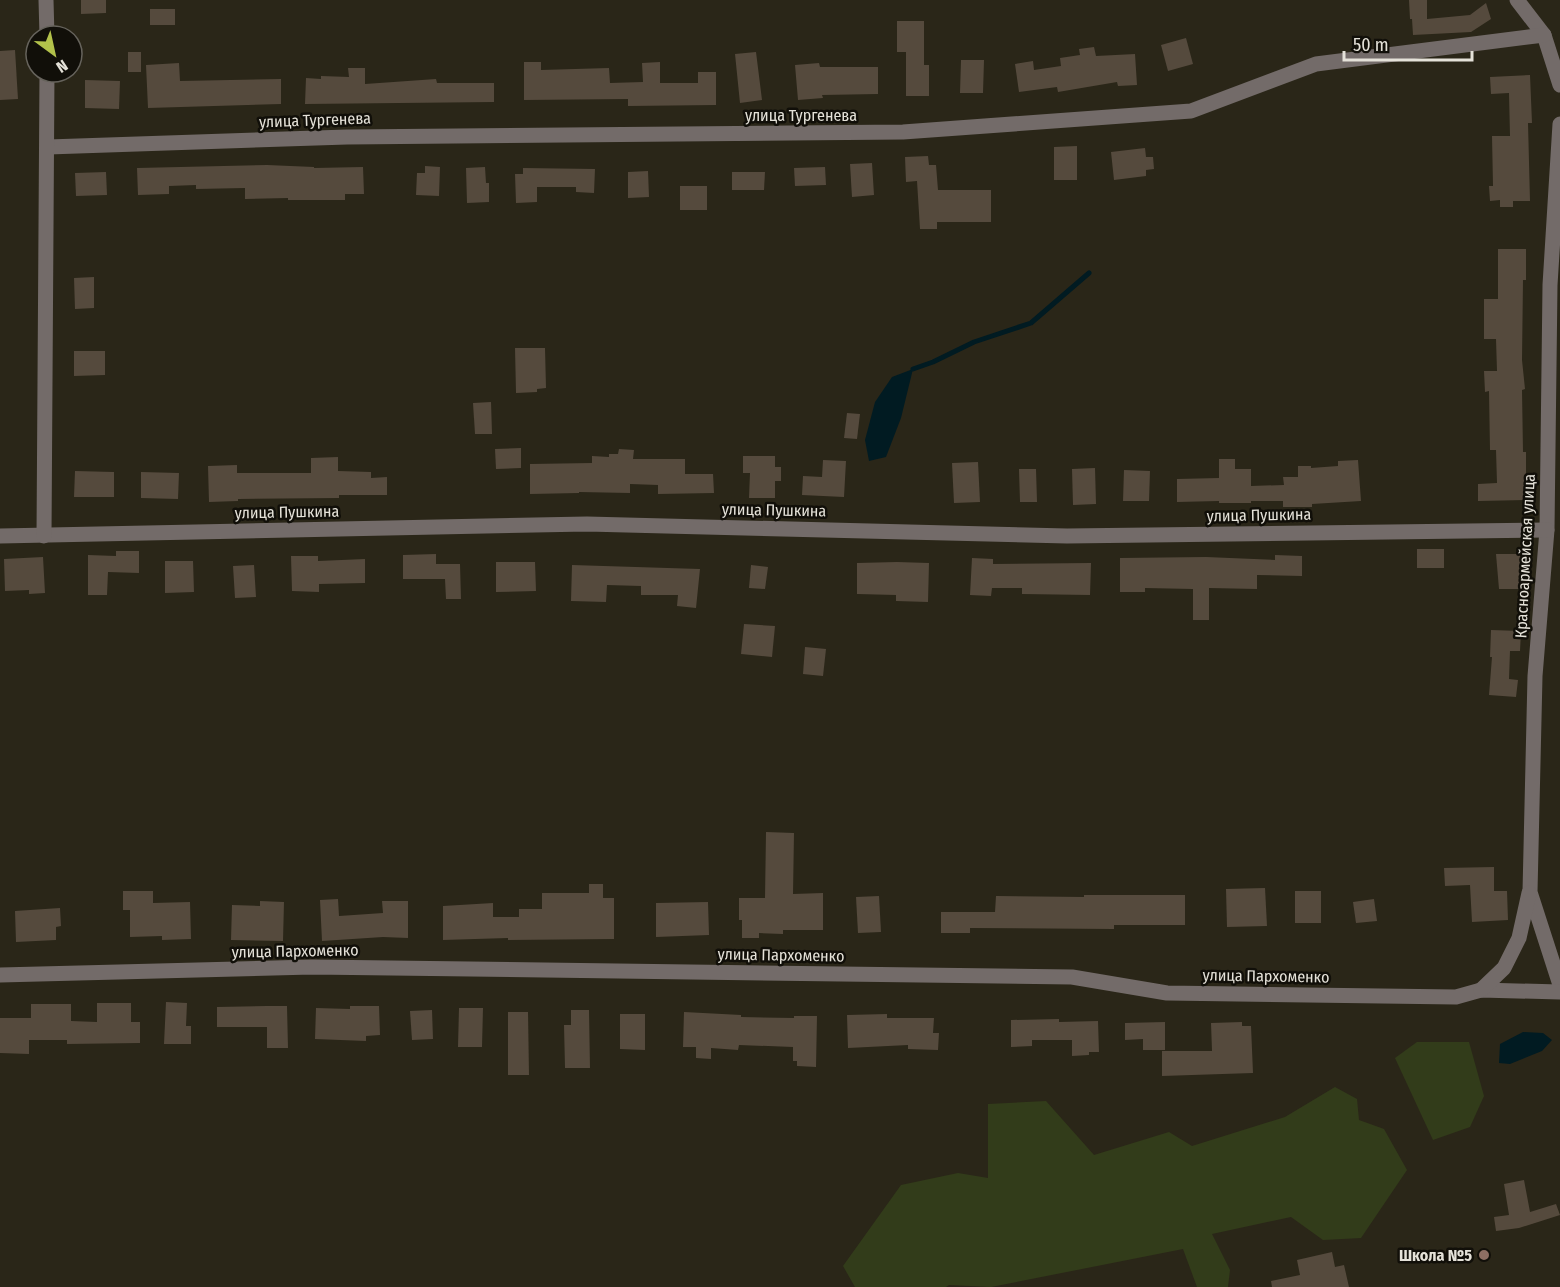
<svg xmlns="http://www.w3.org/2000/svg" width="1560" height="1287" font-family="'Fira Sans Condensed',sans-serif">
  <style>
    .green { fill: #323c1a }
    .water { fill: #011b22 }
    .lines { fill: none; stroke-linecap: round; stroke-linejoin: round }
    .stream { stroke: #011b22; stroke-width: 5 }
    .building { fill: #554a3d }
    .minor { stroke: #736b69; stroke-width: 15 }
    .education-dot { fill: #8d6e63; stroke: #110f09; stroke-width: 2 }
    .labels { text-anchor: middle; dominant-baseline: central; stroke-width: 5; stroke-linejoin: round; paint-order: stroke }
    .street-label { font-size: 16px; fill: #e5e2d9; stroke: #110f09 }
    .poi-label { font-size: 16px; font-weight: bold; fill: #e5e2d9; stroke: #110f09; text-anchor: end }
  </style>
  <rect width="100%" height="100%" fill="#2a2618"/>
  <!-- green -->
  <g class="green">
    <polygon points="1417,1042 1469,1042 1484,1096 1470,1127 1433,1140 1395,1058"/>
    <polygon points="1335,1087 1357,1099 1359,1120 1384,1129 1407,1170 1361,1238 1323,1240 1291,1217 1212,1234 1230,1270 1228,1287 1197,1287 1183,1249 991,1287 949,1285 946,1287 855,1287 843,1266 901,1185 958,1173 988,1178 988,1104 1046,1101 1094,1155 1169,1132 1192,1146 1285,1117"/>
  </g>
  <!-- water -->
  <g class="water">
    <polygon points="913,369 901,418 886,457 869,461 865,440 875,402 892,377"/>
    <polygon points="1523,1032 1543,1033 1552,1040 1542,1051 1510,1064 1499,1063 1500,1044"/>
  </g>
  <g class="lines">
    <!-- stream -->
    <polyline class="stream" points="913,369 933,362 974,342 1031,323 1089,273"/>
  </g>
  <!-- building -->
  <g class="building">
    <polygon points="81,0 106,0 106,13 81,14"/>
    <polygon points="1409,0 1427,0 1427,19 1470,15 1486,3 1491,19 1471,32 1413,35 1412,19 1410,19"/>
    <rect x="150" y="9" width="25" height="16"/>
    <polygon points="897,21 924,21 924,65 929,65 929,96 906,96 906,52 897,52"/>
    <polygon points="1186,38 1193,64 1168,71 1161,45"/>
    <polygon points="1094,47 1096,56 1135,54 1137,85 1118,86 1117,82 1058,92 1057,87 1019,92 1015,64 1033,61 1034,70 1061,66 1060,58 1080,55 1079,49"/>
    <polygon points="15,50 18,99 0,100 0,51"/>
    <rect x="128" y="52" width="13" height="20"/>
    <polygon points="756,52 762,100 740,103 735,54"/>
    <polygon points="961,60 984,60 983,93 960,93"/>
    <polygon points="524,62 541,62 541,70 609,68 610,83 643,82 642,63 660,62 660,83 698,83 698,72 716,72 716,105 628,106 628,99 524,100"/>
    <polygon points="179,63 180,81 281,79 281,104 148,108 146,65"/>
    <polygon points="819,63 820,67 878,67 878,94 822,95 823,98 798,100 795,65"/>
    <polygon points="348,68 365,68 365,84 436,79 437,83 494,83 494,102 305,104 306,78 321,79 321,76 349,77"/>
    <polygon points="1530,75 1532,123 1528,123 1530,201 1513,201 1513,207 1500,207 1500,200 1490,201 1489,186 1493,186 1492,136 1510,136 1509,93 1491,94 1490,77"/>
    <polygon points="85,80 120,81 119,109 85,108"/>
    <polygon points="1077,146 1077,180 1054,180 1054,147"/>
    <polygon points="1145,148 1146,157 1153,157 1154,169 1146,170 1146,176 1114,180 1111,152"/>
    <polygon points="928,156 929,165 936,165 938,190 991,190 991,222 937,222 937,229 920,229 917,181 906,182 905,157"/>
    <polygon points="872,163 874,195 852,197 850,164"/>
    <polygon points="267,165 314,167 314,168 363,167 364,194 345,194 345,200 288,200 288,198 245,199 245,188 196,189 196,185 169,186 169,194 138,195 137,168"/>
    <polygon points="425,166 440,167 439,196 416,195 417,173 425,173"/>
    <polygon points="485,167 486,183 489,183 489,202 467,203 466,168"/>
    <polygon points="825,167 826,185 795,186 794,168"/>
    <polygon points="523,168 595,169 594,193 576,192 576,187 537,187 537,202 516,203 515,174 523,174"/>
    <polygon points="648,171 649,197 628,198 628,172"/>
    <polygon points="106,172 107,195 76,196 75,173"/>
    <polygon points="732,172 765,172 764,190 732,190"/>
    <rect x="680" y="186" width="27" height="24"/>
    <polygon points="1498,249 1526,249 1526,280 1523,280 1522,360 1525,389 1522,390 1523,452 1526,452 1526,500 1478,501 1478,484 1497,483 1496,450 1490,450 1489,391 1485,392 1484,371 1497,371 1496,339 1484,339 1484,299 1498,299"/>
    <polygon points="94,277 94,308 75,309 74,278"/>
    <polygon points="515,348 545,348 546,388 537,389 537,392 516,393"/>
    <polygon points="74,351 105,351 105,375 74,376"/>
    <polygon points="491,402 492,434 475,434 473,403"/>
    <polygon points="847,413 860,414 857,439 844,438"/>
    <polygon points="521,448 521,468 496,469 495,449"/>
    <polygon points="619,449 634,450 633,459 685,459 685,474 713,474 714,493 658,494 658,485 630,484 630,493 579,492 579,493 530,494 530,464 592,463 592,456 609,457 609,454 618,454"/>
    <polygon points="743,456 775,456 775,467 781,467 781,481 775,481 775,498 749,498 750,473 743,473"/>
    <polygon points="338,457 338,471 371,472 371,478 387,477 387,495 339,495 339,498 238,499 238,501 209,502 208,466 237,465 237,473 311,473 311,458"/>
    <polygon points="1219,459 1235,459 1235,469 1251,469 1251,486 1284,485 1283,477 1298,477 1298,466 1311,466 1311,468 1338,466 1338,461 1358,460 1361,501 1312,504 1312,507 1283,507 1283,501 1251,501 1251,503 1219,503 1219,501 1177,502 1177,479 1219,478"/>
    <polygon points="823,460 846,461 844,497 802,495 803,476 822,477"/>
    <polygon points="978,462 980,502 954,503 952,463"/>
    <polygon points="1095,468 1096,504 1073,505 1072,469"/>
    <polygon points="1019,469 1036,469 1037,502 1020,502"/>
    <polygon points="1124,470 1150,471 1149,501 1123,501"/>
    <polygon points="75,471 114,472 114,497 74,497"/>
    <polygon points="141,472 179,473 178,499 141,498"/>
    <rect x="1417" y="549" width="27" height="19"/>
    <polygon points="116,551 139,551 139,573 108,572 107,595 88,595 88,555 116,556"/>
    <polygon points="436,554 436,564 460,564 461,599 446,599 445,579 403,579 403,555"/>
    <polygon points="1496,554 1522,554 1523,589 1499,589"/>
    <polygon points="1275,555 1302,556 1302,576 1257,575 1257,589 1209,588 1209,620 1193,620 1193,589 1145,588 1145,592 1120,592 1120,558 1206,557 1275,560"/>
    <polygon points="291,556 318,556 318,561 365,559 365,583 319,584 319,592 292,591"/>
    <polygon points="43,557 45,593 29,594 29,590 5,591 4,559"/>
    <polygon points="972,558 993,559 993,564 1091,563 1090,595 1022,594 1022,588 992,588 991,596 970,595"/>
    <polygon points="165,561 193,561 194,592 165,593"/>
    <polygon points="496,562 535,562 536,591 496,592"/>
    <polygon points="897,562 929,563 928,602 896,601 896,595 857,594 857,563"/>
    <polygon points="254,565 256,597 235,598 233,566"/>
    <polygon points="572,565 700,569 696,608 677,606 678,595 641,595 641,586 607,585 606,602 571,601"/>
    <polygon points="751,565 768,567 765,589 749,588"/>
    <polygon points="744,624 775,626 772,657 741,654"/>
    <polygon points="1491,630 1521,631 1520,651 1510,651 1509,679 1518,680 1516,697 1489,695 1492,657 1490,657"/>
    <polygon points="805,647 826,649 823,676 803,674"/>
    <polygon points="766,832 794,833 793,894 823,893 823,930 783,930 783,934 759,933 759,938 742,938 742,920 739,920 739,898 765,898"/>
    <polygon points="1494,867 1494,891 1507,891 1508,920 1472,922 1470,885 1445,886 1444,868"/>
    <polygon points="589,884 603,884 603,898 614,898 614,939 508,940 508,938 443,940 443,906 493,903 493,917 519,917 519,909 542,909 542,893 589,893"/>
    <polygon points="1265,888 1267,926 1227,927 1226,889"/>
    <polygon points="123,891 153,891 153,903 190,902 191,939 162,940 162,936 130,937 130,910 123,910"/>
    <rect x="1295" y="891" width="26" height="32"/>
    <polygon points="1084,895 1185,895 1185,925 1114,925 1114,929 970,928 970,933 941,933 941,912 995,912 996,896 1084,897"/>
    <polygon points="879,896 881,932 858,933 856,897"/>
    <polygon points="338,899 339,916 383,913 382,901 408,901 408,938 383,937 322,941 320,900"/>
    <polygon points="1374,899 1377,921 1356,923 1353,902"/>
    <polygon points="260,901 284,902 283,941 231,940 232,905 260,906"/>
    <polygon points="708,902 709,935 656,937 656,903"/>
    <polygon points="60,908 61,926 56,927 56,940 16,942 15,911"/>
    <polygon points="166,1002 187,1003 186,1026 191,1026 191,1044 164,1044"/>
    <polygon points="97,1003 131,1003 131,1022 140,1022 140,1043 67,1044 67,1040 29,1040 29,1054 0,1053 0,1018 31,1018 31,1004 71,1004 71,1021 97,1022"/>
    <polygon points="267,1006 287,1006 288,1048 267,1048 267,1027 217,1027 217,1007"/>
    <polygon points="350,1006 379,1006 380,1035 366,1036 366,1041 315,1039 316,1008 350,1009"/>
    <polygon points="459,1008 483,1008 482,1047 458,1047"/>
    <polygon points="432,1010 433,1039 412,1040 410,1011"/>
    <polygon points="571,1010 589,1010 590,1068 565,1068 564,1025 571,1025"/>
    <polygon points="508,1012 528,1012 529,1075 508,1075"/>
    <polygon points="684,1012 741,1015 741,1017 794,1018 794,1016 817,1016 816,1067 797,1066 797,1061 793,1061 793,1047 739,1045 738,1050 711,1048 711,1059 696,1058 696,1047 683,1047"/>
    <polygon points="620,1014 645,1014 645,1050 620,1049"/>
    <polygon points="887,1014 887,1018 934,1018 933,1033 939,1033 938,1050 908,1049 908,1045 848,1048 847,1015"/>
    <polygon points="1059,1019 1059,1022 1098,1021 1099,1052 1089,1052 1089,1055 1072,1056 1072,1040 1032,1040 1032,1046 1011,1047 1011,1020"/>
    <polygon points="1165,1022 1165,1050 1143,1050 1143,1039 1125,1040 1125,1023"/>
    <polygon points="1242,1022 1242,1026 1251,1026 1253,1073 1162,1076 1162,1051 1212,1051 1211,1023"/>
    <polygon points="1524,1180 1530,1212 1556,1204 1560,1215 1519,1228 1496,1231 1494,1217 1509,1215 1504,1184"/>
    <polygon points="1332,1252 1335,1267 1344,1265 1349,1287 1272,1287 1271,1281 1300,1275 1297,1260"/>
  </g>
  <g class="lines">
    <!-- minor -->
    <g class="minor">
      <polyline points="46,0 47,36"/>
      <polyline points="1517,0 1544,35 1560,85"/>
      <polyline points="1560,124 1550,285 1547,530 1535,676 1530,892 1560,985"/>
      <polyline points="48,147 347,137 903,132 1191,111 1316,64 1544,35"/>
      <polyline points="0,536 587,524 1067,536 1547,530"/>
      <polyline points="44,536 47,72"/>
      <polyline points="0,975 312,967 1072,977 1167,993 1456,997 1481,990 1560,992"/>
      <polyline points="1481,990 1504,968 1519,938 1529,893"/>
    </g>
  </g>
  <!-- markers -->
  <circle class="education-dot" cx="1484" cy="1255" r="6"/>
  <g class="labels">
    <!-- street labels -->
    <g class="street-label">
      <text x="801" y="115">улица Тургенева</text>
      <text transform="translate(315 120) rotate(-2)">улица Тургенева</text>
      <text transform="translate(774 510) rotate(1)">улица Пушкина</text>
      <text transform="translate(287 512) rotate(-1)">улица Пушкина</text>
      <text transform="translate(1259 515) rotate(-1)">улица Пушкина</text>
      <text transform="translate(1525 556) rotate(-87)">Красноармейская улица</text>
      <text transform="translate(295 951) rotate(-1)">улица Пархоменко</text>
      <text transform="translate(781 955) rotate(1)">улица Пархоменко</text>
      <text transform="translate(1266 976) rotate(1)">улица Пархоменко</text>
    </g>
    <!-- poi labels -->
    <g class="poi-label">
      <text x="1472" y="1255">Школа №5</text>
    </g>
  </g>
  <!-- north arrow -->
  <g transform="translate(54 54) rotate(147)"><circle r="28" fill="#110f09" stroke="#66635c" stroke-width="1.5"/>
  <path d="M0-4.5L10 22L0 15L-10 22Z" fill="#b3c24b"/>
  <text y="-9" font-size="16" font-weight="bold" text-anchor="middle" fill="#e5e2d9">N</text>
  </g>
  <!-- scale -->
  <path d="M1344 51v9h128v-9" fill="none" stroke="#e5e2d9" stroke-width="3"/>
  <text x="1353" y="51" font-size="18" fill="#e5e2d9" stroke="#110f09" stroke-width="4.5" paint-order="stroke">50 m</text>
</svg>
